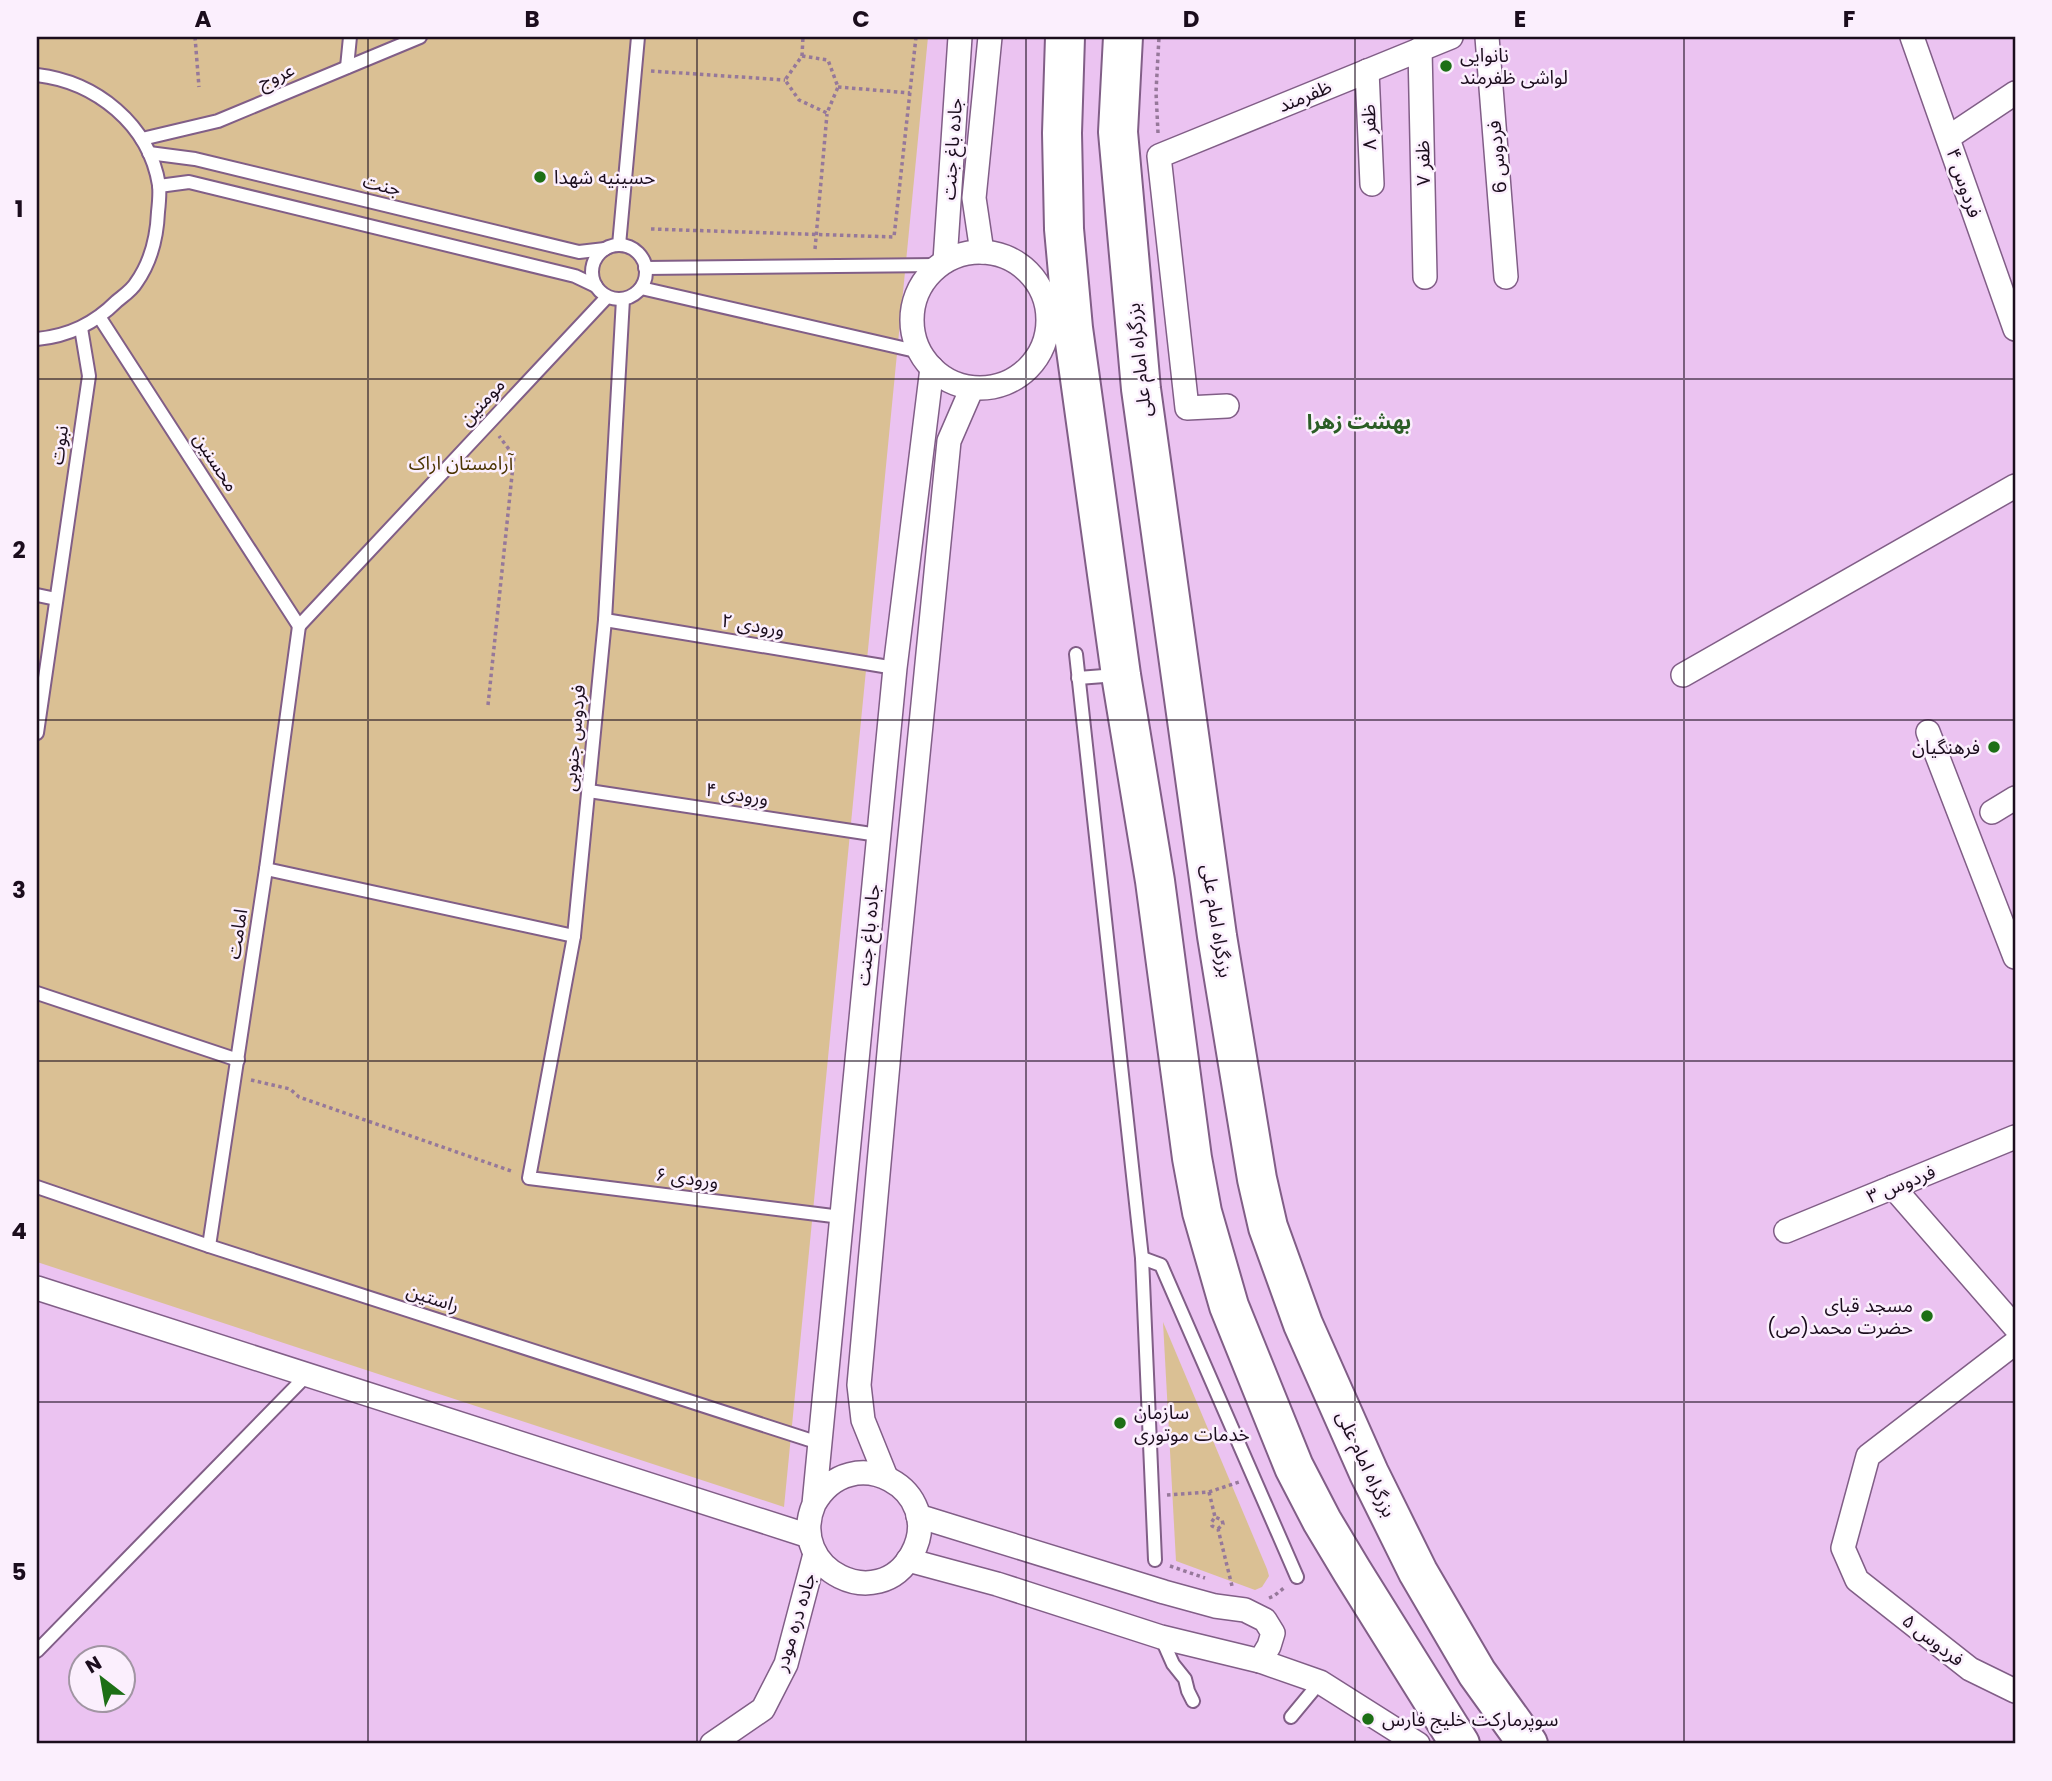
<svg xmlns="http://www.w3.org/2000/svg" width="2052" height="1781" font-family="Poppins,'Noto Sans Arabic',sans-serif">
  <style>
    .green { fill: #dac094 }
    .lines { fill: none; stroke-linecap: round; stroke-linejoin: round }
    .lane-casing { stroke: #815e87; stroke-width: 16 }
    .street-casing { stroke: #815e87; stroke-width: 26 }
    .highway-casing { stroke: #815e87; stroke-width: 42 }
    .path { stroke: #96789a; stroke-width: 3.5; stroke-dasharray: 3.5 3.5; stroke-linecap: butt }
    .lane { stroke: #fff; stroke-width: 12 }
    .street { stroke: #fff; stroke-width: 23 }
    .highway { stroke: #fff; stroke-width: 38 }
    .grid { fill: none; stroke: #1b0d1d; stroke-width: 2; stroke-opacity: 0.55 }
    .poi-dot { fill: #1d6f16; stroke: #fbeffd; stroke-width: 2.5 }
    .labels { text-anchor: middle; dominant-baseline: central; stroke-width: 5; stroke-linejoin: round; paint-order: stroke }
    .poi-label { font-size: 19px; fill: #1b0d1d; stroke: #fbeffd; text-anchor: start }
    .street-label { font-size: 19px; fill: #1b0d1d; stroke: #fbeffd }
    .park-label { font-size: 19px; fill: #4a3400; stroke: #fbeffd }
    .neighbourhood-label { font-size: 21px; font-weight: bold; fill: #2b5d26; stroke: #fbeffd }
    .neatline { fill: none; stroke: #1b0d1d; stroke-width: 2.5 }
    .grid-label { font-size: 23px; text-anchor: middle; font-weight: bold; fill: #1b0d1d }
  </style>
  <rect width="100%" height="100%" fill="#ebc3f1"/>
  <!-- green -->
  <g class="green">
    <polygon points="37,37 928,37 784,1507 37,1262"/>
    <polygon points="1163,1322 1267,1569 1269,1576 1262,1587 1255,1590 1176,1561"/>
  </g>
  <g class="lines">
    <defs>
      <g id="lane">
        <polyline points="347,67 350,37"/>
        <path d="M37,75C96,82 149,124 159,185C160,194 159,203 158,212C157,236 151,262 136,283C132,290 123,296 117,301C94,324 69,336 37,339"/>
        <polyline points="142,139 218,121 420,37"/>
        <polyline points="149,153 195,159 579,252 605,249"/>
        <polyline points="159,186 189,182 575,276 596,286"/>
        <polyline points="619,245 638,37"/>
        <circle cx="619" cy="272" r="27"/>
        <polyline points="645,268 939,265"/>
        <polyline points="641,288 920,352"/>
        <polyline points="623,299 605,620 574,936 529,1178 841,1217"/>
        <polyline points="100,318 299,626"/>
        <polyline points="37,595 56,599"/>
        <polyline points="605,620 895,668"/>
        <polyline points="299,626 607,297"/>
        <polyline points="1076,654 1142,1258 1155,1560"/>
        <polyline points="1078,678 1117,675"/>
        <polyline points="37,733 89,376 81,328"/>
        <polyline points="589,791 878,835"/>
        <polyline points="266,869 574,936"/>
        <polyline points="37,993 238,1060"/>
        <polyline points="37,1187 209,1246 819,1443"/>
        <polyline points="209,1246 266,869 299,626"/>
        <polyline points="1142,1258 1161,1265 1297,1577"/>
        <polyline points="1161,1637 1173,1664 1185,1679 1188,1691 1193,1701"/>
        <polyline points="37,1651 307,1375"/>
        <polyline points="1291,1717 1320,1682"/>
      </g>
      <g id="street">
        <polyline points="1487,37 1506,277"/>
        <polyline points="1912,37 2015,329"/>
        <polyline points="1420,49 1425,277"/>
        <polyline points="1367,71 1372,184"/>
        <polyline points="1949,137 2015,93"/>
        <circle cx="980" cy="320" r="68"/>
        <polyline points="982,252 974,198 990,37"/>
        <polyline points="945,261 960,37"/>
        <polyline points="1227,406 1187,408 1159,156 1451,37"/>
        <polyline points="1683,675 2015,486"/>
        <polyline points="1928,732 2015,957"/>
        <polyline points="1992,812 2015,798"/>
        <polyline points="1893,1187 2015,1327"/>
        <polyline points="1786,1231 2015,1137"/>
        <polyline points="37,1288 809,1536"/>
        <polyline points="2015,1343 1868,1456 1843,1548 1857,1580 1970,1669 2015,1691"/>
        <polyline points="886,1477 863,1420 859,1385 893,1008 949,441 972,388"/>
        <path d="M814,1504C851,1437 947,1490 912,1554C879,1615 786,1570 814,1504L895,668L932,368"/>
        <polyline points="918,1516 1164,1592 1215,1606 1245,1610 1265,1620 1273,1633 1269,1646 1260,1661"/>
        <polyline points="908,1560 997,1584 1161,1637 1260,1661 1320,1682 1418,1744"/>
        <polyline points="712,1744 763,1709 786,1664 815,1554"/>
      </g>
      <g id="highway">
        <polyline points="1065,37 1062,133 1064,229 1073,328 1121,675 1155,881 1192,1158 1202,1212 1229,1306 1294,1467 1322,1521 1352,1571 1460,1744"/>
        <polyline points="1123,37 1118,132 1141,389 1217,936 1257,1179 1268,1227 1303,1324 1369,1473 1418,1572 1477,1673 1528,1744"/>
      </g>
    </defs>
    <!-- lane casing -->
    <use href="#lane" class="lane-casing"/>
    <!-- street casing -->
    <use href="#street" class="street-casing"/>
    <!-- highway casing -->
    <use href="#highway" class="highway-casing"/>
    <!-- path -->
    <g class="path">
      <polyline points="195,37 199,87"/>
      <polygon points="802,56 828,60 838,87 827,113 799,100 785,80"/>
      <polyline points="802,56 803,37"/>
      <polyline points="651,71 785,80"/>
      <polyline points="838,87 910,93"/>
      <polyline points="1158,133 1156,92 1159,37"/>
      <polyline points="651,229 894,237 916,37"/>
      <polyline points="815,249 827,114"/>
      <polyline points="488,705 514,456 499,436"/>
      <polyline points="251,1080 290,1089 299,1097 514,1172"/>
      <polyline points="1209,1492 1215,1517"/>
      <polyline points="1167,1495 1209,1492 1239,1482"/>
      <polyline points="1218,1529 1223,1524 1222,1520 1215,1517 1211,1523 1212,1526 1218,1529 1232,1586"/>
      <polyline points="1170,1566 1205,1578"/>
      <polyline points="1269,1598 1274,1596 1285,1587"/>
    </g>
    <!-- lane -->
    <use href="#lane" class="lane"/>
    <!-- street -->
    <use href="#street" class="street"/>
    <!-- highway -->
    <use href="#highway" class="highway"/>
  </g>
  <!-- grid -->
  <path class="grid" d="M368,37V1744M697,37V1744M1026,37V1744M1355,37V1744M1684,37V1744M37,379H2015M37,720H2015M37,1061H2015M37,1402H2015"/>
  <!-- markers -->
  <g class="poi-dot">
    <circle cx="1446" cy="66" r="7"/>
    <circle cx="540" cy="177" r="7"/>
    <circle cx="1994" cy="747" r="7"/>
    <circle cx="1927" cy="1316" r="7"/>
    <circle cx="1120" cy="1423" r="7"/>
    <circle cx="1368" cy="1719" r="7"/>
  </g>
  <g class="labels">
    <!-- poi labels -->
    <g class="poi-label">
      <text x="1460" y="55">نانوایی<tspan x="1460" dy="22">لواشی ظفرمند</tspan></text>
      <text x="554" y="177">حسینیه شهدا</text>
      <text x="1980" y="747" text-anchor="end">فرهنگیان</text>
      <text x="1913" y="1305" text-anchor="end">مسجد قبای<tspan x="1913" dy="22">حضرت محمد‌(ص)</tspan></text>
      <text x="1134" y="1412">سازمان<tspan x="1134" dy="22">خدمات موتوری</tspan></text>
      <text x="1382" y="1719">سوپرمارکت خلیج فارس</text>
    </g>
    <!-- street labels -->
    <g class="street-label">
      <text transform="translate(276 76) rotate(-23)">عروج</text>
      <text transform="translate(1305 96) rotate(-22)">ظفرمند</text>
      <text transform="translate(1369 127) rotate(-92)">ظفر ۸</text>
      <text transform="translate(952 149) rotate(-86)">جاده باغ جنت</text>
      <text transform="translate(1497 157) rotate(-95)">فردوس 6</text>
      <text transform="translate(1423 163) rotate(-91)">ظفر ۷</text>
      <text transform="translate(1964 183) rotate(71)">فردوس ۴</text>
      <text transform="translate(382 185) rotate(14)">جنت</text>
      <text transform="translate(1139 360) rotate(-96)">بزرگراه امام علی</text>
      <text transform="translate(482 402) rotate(-47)">مومنین</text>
      <text transform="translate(59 445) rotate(-82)">نبوت</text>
      <text transform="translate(216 462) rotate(57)">محسنین</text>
      <text transform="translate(753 625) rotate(9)">ورودی ۲</text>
      <text transform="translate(574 738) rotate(-85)">فردوس جنوبی</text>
      <text transform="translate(737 794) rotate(9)">ورودی ۴</text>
      <text transform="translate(1217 921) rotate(81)">بزرگراه امام علی</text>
      <text transform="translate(237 934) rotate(-81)">امامت</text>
      <text transform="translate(868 935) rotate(-84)">جاده باغ جنت</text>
      <text transform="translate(687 1178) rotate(7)">ورودی ۶</text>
      <text transform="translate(1901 1184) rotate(-22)">فردوس ۳</text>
      <text transform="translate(433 1298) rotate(18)">راستین</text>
      <text transform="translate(1366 1464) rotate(65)">بزرگراه امام علی</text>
      <text transform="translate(795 1622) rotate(-73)">جاده دره مودر</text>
      <text transform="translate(1933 1640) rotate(38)">فردوس ۵</text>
    </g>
    <!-- park labels -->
    <g class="park-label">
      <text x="461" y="463">آرامستان اراک</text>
    </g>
    <!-- neighbourhood labels -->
    <g class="neighbourhood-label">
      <text x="1359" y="421">بهشت زهرا</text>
    </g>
  </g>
  <!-- border -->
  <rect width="2052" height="1781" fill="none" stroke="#fbeffd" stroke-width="77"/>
  <!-- north arrow -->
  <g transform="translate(102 1679) rotate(329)"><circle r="33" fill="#fbeffd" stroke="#a195a3" stroke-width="2"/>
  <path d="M0-5L12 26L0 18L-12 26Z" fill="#1d6f16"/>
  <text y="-10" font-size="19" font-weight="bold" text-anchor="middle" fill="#1b0d1d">N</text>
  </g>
  <rect x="38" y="38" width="1976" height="1704" class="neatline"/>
  <g class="grid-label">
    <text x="203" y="27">A</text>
    <text x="532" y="27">B</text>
    <text x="861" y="27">C</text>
    <text x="1191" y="27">D</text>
    <text x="1520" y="27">E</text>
    <text x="1849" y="27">F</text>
    <text x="19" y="217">1</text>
    <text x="19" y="558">2</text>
    <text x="19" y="898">3</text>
    <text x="19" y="1239">4</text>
    <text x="19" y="1580">5</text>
  </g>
</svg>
